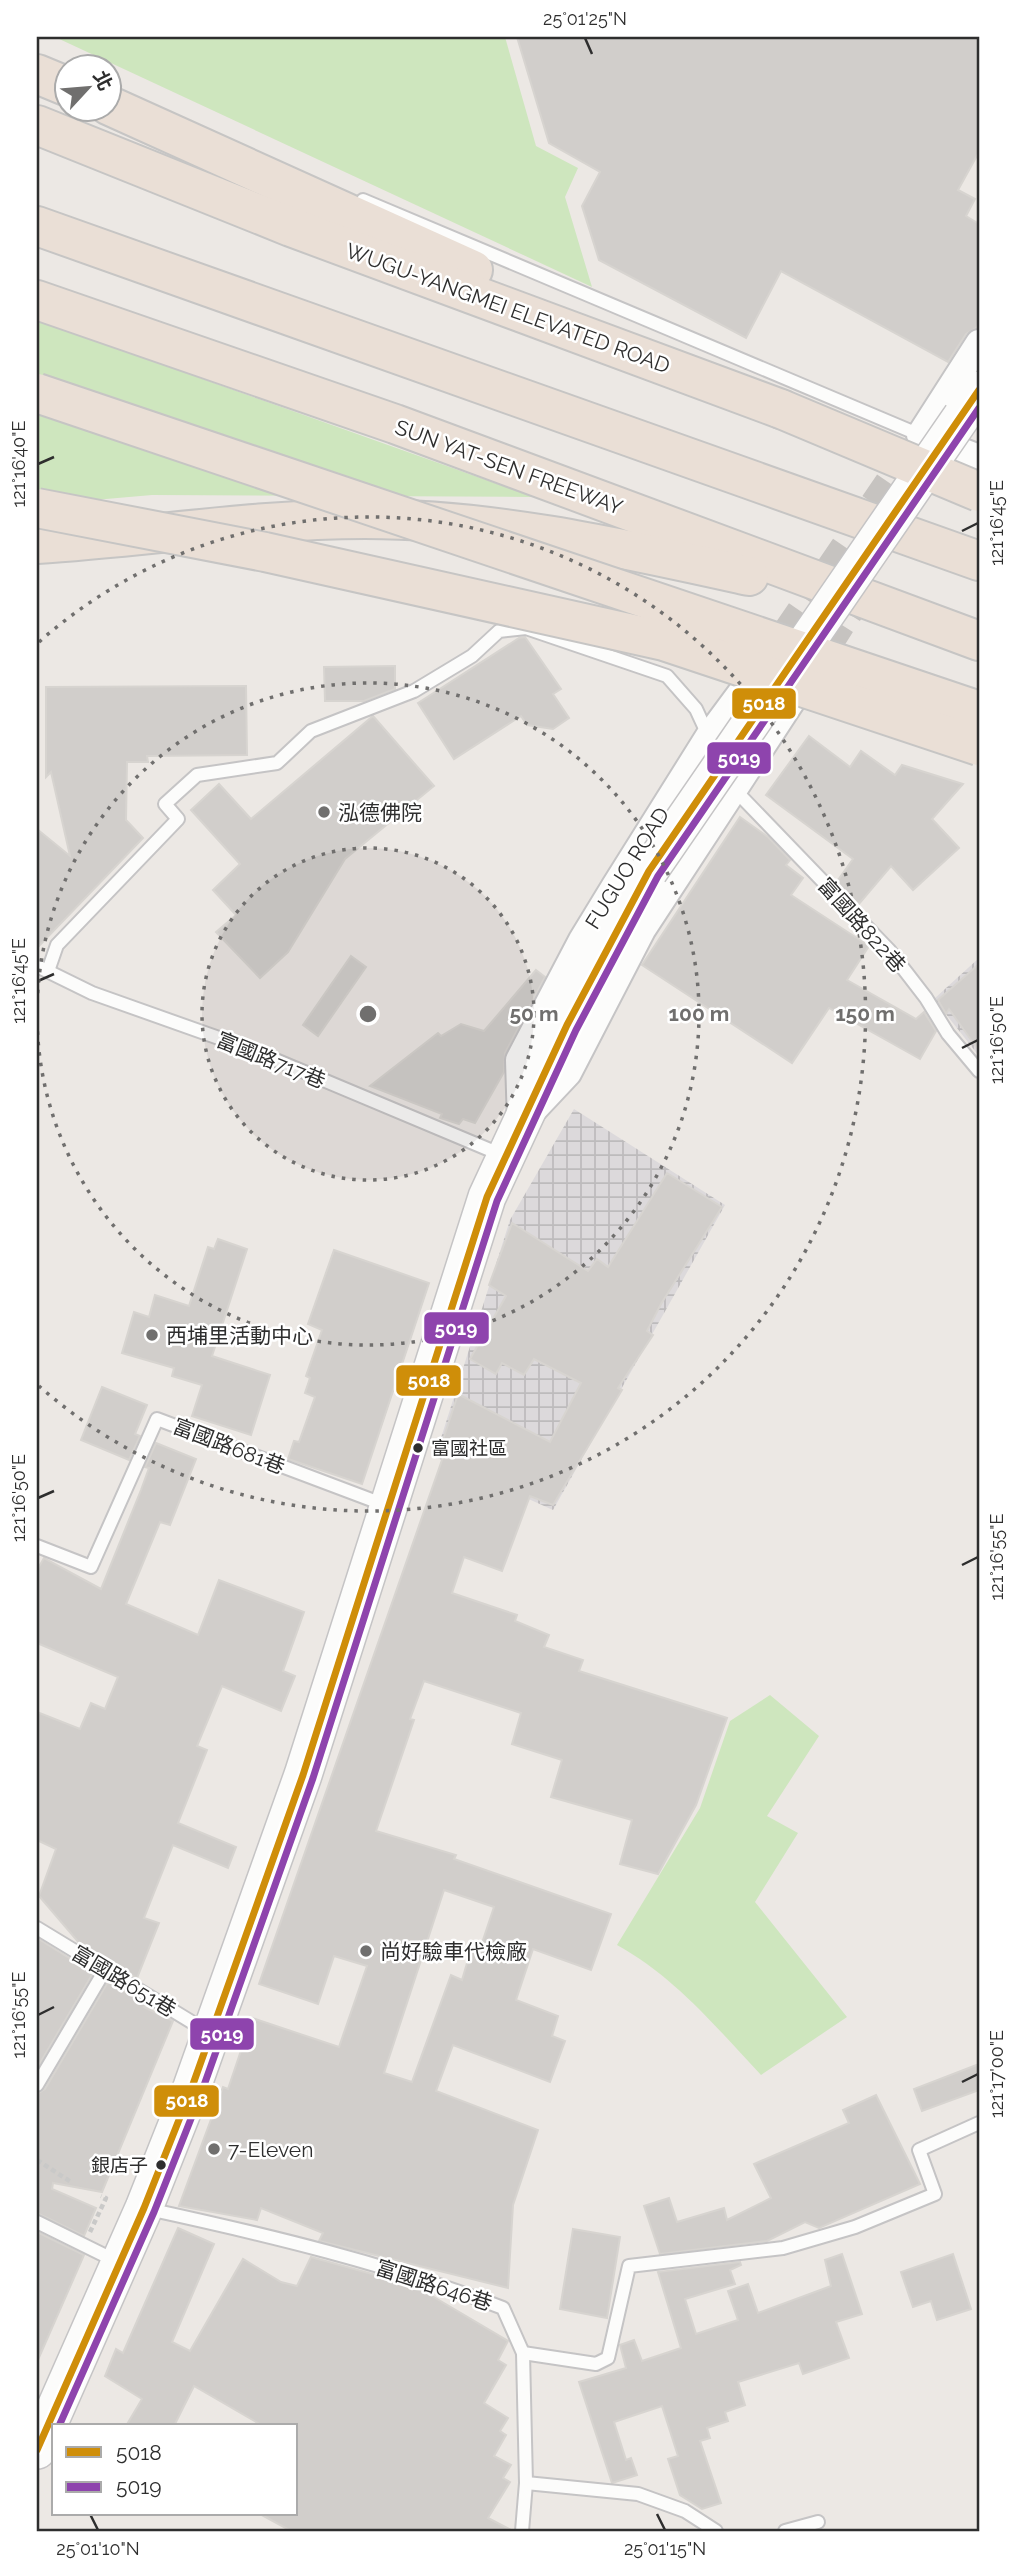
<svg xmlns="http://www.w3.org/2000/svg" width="1016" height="2568" font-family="Raleway,'Noto Sans TC',sans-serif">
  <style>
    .industrial { fill: url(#industrial-grid) }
    .grass { fill: #cee6be }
    .building { fill: #d1cecb; stroke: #d7d4d0; stroke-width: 2; fill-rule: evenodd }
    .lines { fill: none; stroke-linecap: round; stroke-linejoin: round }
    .street-tunnel { stroke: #c6c3c0; stroke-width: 26; stroke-dasharray: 26 13; stroke-linecap: butt }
    .lane-casing { stroke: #c5c4c5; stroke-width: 16 }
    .street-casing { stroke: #c5c4c5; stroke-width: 30 }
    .secondary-casing { stroke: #c5c4c5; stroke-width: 40 }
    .highway-casing { stroke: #c6c5c4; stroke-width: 42 }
    .path { stroke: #c9c9c8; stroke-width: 4.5; stroke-dasharray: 5 3.5; stroke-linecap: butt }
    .lane { stroke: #fcfcfb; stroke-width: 12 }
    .street { stroke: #fcfcfb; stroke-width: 26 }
    .secondary { stroke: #fcfcfb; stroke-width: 37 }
    .highway { stroke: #eadfd6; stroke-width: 38 }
    .secondary-bridge-casing { stroke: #c5c4c5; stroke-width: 40; stroke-linecap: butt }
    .highway-bridge-casing { stroke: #c6c5c4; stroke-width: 42; stroke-linecap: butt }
    .secondary-bridge { stroke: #fcfcfb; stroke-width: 37 }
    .highway-bridge { stroke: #eadfd6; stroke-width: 38 }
    .bus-1-casing { stroke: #fff; stroke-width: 12 }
    .bus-2-casing { stroke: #fff; stroke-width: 12 }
    .bus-1 { stroke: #cf8e09; stroke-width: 7 }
    .bus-2 { stroke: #8e44ad; stroke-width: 7 }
    .ticks { fill: none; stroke: #2e2e2e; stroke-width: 2.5 }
    .ring { fill: none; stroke: #706f6e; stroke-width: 3.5; stroke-dasharray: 3.5 7 }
    .poi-dot { fill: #706f6e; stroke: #fff; stroke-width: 2.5 }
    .bus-dot { fill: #2e2e2e; stroke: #fff; stroke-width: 2.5 }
    .labels { text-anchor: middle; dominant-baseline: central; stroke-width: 5; stroke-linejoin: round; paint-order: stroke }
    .bus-label { font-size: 19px; fill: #2e2e2e; stroke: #fff; text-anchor: start }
    .street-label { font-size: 21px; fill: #2e2e2e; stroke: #fff }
    .poi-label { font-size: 21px; fill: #2e2e2e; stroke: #fff; text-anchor: start }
    .centre { fill: #706f6e; stroke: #fff; stroke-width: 3.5 }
    .ring-label { font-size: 21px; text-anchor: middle; font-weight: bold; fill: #706f6e; stroke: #fff; stroke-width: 5; stroke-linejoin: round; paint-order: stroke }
    .line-badge { stroke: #fff; stroke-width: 2.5 }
    .badge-label { font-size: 19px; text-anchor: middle; font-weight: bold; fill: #fff }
    .neatline { fill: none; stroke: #2e2e2e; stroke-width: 2.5 }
    .ticks-label { font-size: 18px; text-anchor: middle; fill: #2e2e2e }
  </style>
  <defs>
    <pattern id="industrial-grid" width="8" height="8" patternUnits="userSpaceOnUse" patternTransform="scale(1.75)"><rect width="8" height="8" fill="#dcd9db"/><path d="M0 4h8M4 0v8" fill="none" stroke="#bdbbbc"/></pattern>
  </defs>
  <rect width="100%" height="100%" fill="#ece8e4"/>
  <!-- industrial -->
  <g class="industrial">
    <polygon points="979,958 979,1056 934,999"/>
    <polygon points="574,1109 725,1205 553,1510 435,1457 510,1220"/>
  </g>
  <!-- grass -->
  <g class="grass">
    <polygon points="55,37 505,37 536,146 578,168 565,197 592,287"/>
    <polygon points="37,320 534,497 152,495 37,505"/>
    <path d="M770,1695L819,1736L767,1816L798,1833L755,1902L847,2017L761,2075C715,2026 676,1978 617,1945L700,1808L730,1721Z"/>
  </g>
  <!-- building -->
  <g class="building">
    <polygon points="517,37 979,37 979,152 958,190 975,199 966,216 979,224 979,323 976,328 966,334 948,362 781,271 746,338 599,260 582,206 600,172 549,143"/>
    <polygon points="525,637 561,689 553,694 569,718 553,729 527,725 521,716 454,759 418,703 519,638"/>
    <polygon points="395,666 395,689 364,701 325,701 324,667"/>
    <polygon points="246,686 247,755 147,756 148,762 127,762 126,820 143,838 37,948 37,829 70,856 51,772 46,777 46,687"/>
    <polygon points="373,716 434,786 345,859 288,952 260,978 216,932 236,915 213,890 240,864 191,810 219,784 251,819"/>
    <polygon points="809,736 850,767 861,751 895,775 902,765 963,784 932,819 959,848 913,890 891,866 858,905 836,883 853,859 766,795"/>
    <polygon points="740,817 768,837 790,860 786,865 803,878 791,895 869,946 847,980 916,1019 924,1012 936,1031 920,1059 829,1008 792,1063 642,965"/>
    <polygon points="351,956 366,967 318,1036 303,1025"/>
    <polygon points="979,964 979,1051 949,1009 946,1014 938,1000"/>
    <polygon points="536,970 545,977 505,1053 504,1072 475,1123 463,1119 459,1124 440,1118 442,1114 370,1086 438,1033 441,1036 461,1024 484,1031"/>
    <path d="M667,1173L722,1207L661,1304L647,1331L653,1335L618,1388L622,1390L553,1505L530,1496L502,1571L464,1557L452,1593L517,1615L515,1621L549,1635L544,1647L583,1660L579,1671L727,1718L696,1805L658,1874L620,1864L632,1820L551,1797L562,1760L512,1744L521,1713L424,1681L410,1719L414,1720L376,1831L456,1855L454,1859L611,1914L591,1970L533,1949L516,2000L558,2016L552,2036L565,2041L550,2082L453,2045L436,2091L538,2130L513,2205L508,2288L319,2241L323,2233L261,2208L257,2220L179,2206L223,2087L228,2089L252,2018L339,2047L367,1966L334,1956L318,2004L259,1984L443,1457L438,1455L458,1394L550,1442L581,1383L534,1359L524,1375L502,1363L496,1374L470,1359L506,1296L489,1285L512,1223L588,1271L597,1259L608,1267ZM444,1890L494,1907L481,1946L473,1943L462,1980L451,1975L412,2082L384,2073Z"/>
    <polygon points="218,1239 247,1249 212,1356 270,1375 251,1435 192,1416 202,1385 172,1376 174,1368 122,1353 134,1312 149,1317 155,1295 189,1306 208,1247 214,1249"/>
    <polygon points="334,1250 429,1283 362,1484 288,1459 294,1441 299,1442 315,1397 305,1393 310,1378 306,1376 322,1330 308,1324"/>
    <polygon points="102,1387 147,1405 135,1434 140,1436 129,1460 81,1440"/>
    <polygon points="156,1443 196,1459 170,1525 160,1522 126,1604 198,1635 219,1580 304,1612 283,1671 295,1676 281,1711 222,1686 197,1746 207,1750 178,1823 236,1847 228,1868 173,1845 144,1918 159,1923 137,1978 80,1944 39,1896 56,1849 37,1840 37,1712 80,1729 91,1703 105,1709 118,1677 37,1643 37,1570 44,1558 101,1589 141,1490 149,1468 145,1467"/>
    <polygon points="37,1938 93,1973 37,2068"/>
    <polygon points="108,1982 146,2004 144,2007 173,2021 102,2192 53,2183 52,2189 96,2208 84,2236 37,2213 37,2094 45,2089"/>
    <polygon points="979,2064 979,2090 922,2111 914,2089"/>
    <polygon points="876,2095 920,2184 819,2228 805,2222 767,2241 660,2254 644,2206 669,2198 677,2222 724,2208 727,2220 771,2198 754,2164 849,2123 843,2110"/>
    <polygon points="178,2228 214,2244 172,2342 190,2351 243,2259 281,2282 297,2286 311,2257 415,2286 508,2341 498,2360 506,2365 484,2403 508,2418 500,2431 506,2435 494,2456 511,2465 503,2478 510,2482 488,2518 513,2531 291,2531 260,2514 296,2514 296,2426 263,2426 194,2386 174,2426 126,2426 142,2399 105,2376 116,2349 123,2353"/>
    <polygon points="573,2229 620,2237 607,2318 560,2309"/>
    <polygon points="37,2232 84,2255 37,2362"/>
    <polygon points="842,2254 862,2314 836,2322 849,2358 803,2374 799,2363 738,2382 745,2405 725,2412 728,2421 707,2428 710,2438 700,2441 721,2503 702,2509 680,2495 668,2459 678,2456 662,2406 614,2422 626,2460 631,2458 637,2475 612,2483 579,2382 626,2368 620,2345 634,2340 642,2361 681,2348 658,2272 740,2262 741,2265 730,2270 735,2284 685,2299 696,2334 738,2320 728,2291 748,2284 758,2313 831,2286 825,2260"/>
    <polygon points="953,2254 971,2309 937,2320 931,2301 913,2307 901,2272"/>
  </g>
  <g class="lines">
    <!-- street-tunnel -->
    <g class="street-tunnel">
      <polyline points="785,632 911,448"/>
      <polyline points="828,647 868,584"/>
    </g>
    <defs>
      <g id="lane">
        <polyline points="363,200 920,435"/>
        <polyline points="732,787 889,950 926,998 948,1034 979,1071"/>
        <polyline points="37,966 92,993 247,1048 502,1155"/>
        <polyline points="48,971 57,945 178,819 165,804 197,775 277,763 311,731 414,691 472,656 499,631 526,628 667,676 696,709 708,735"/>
        <polyline points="37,1546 91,1567 157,1419 385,1505"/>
        <polyline points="37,1928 208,2032"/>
        <polyline points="37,2085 105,1970"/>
        <path d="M148,2209C268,2235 389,2264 503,2308L523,2353L526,2483L522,2531"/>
        <polyline points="37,2222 118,2262"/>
        <polyline points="523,2353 596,2364 608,2358 629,2266 783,2248 855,2227 935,2194 919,2150 979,2123"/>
        <polyline points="526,2483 638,2494 685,2511 716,2531"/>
        <polyline points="785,2531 818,2522"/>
      </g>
      <g id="street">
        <polyline points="979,343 920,435 979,458"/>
        <polyline points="766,659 709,736 615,886 582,940 519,1060 521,1123 568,1073 642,930 810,673"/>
      </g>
      <g id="secondary">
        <polyline points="962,416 979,390"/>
        <polyline points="37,2450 144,2208 192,2087 303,1775 487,1197 567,1025 649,871"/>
      </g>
      <g id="highway">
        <polyline points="37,74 66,86"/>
        <polyline points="108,105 473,270"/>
        <polyline points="37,125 291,227 781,409"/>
        <polyline points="37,226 979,561"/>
        <polyline points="37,300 395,424 979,641"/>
        <path d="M37,544C147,537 255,519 365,519C496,519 622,548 749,576"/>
      </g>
    </defs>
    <!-- lane casing -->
    <use href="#lane" class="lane-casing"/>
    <!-- street casing -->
    <use href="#street" class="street-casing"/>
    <!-- secondary casing -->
    <use href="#secondary" class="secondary-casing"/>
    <!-- highway casing -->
    <use href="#highway" class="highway-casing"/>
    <!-- path -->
    <g class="path">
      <polyline points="37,2160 71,2182"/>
      <polyline points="90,2232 106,2198 101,2196"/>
    </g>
    <!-- lane -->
    <use href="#lane" class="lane"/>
    <!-- street -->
    <use href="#street" class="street"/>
    <!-- secondary -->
    <use href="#secondary" class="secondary"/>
    <!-- highway -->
    <use href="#highway" class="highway"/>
    <defs>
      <polyline id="secondary-bridge" points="649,871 962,416"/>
      <g id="highway-bridge">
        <polyline points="37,393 979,711"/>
        <polyline points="781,409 979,492"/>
        <polyline points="37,508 265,552 664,641 979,746"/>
      </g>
    </defs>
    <!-- secondary-bridge casing -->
    <use href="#secondary-bridge" class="secondary-bridge-casing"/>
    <!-- highway-bridge casing -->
    <use href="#highway-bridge" class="highway-bridge-casing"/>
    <!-- secondary-bridge -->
    <use href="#secondary-bridge" class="secondary-bridge"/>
    <!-- highway-bridge -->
    <use href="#highway-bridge" class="highway-bridge"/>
    <defs>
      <polyline id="bus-1" points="37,2450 144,2208 192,2087 303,1775 487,1197 567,1025 649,871 979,390"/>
      <polyline id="bus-2" points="59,2426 154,2212 202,2091 313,1778 497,1201 576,1030 658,876 979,408"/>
    </defs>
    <!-- bus-1 casing -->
    <use href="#bus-1" class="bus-1-casing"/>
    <!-- bus-2 casing -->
    <use href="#bus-2" class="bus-2-casing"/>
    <!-- bus-1 -->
    <use href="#bus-1" class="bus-1"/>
    <!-- bus-2 -->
    <use href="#bus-2" class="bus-2"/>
  </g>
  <!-- ticks -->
  <path class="ticks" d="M585,38L592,54M38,464L54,457M962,531L978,523M38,981L54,974M962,1048L978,1040M38,1498L54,1491M962,1565L978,1557M38,2015L54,2007M962,2082L978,2074M90,2514L98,2530M657,2514L665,2530"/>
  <!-- distance rings -->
  <circle cx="368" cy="1014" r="166" fill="#706f6e" fill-opacity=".12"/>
  <g class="ring">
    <circle cx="368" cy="1014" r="166"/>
    <circle cx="368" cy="1014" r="331"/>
    <path d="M39 642A497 497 0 1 1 39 1386"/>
  </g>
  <!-- markers -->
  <g class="poi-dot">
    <circle cx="324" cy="812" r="7"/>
    <circle cx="152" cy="1335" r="7"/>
    <circle cx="366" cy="1951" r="7"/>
    <circle cx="214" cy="2149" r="7"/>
  </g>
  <g class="bus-dot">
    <circle cx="418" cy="1448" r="6"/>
    <circle cx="161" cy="2165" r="6"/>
  </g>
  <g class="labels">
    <!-- bus labels -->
    <g class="bus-label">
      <text x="431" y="1448">富國社區</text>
      <text x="148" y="2165" text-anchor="end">銀店子</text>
    </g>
    <!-- street labels -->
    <g class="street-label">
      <text transform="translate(508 308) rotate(20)">WUGU-YANGMEI ELEVATED ROAD</text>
      <text transform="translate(509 467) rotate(20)">SUN YAT-SEN FREEWAY</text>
      <text transform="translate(627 868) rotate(-58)">FUGUO ROAD</text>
      <text transform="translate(862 925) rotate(48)">富國路822巷</text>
      <text transform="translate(271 1060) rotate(22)">富國路717巷</text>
      <text transform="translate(229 1446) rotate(21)">富國路681巷</text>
      <text transform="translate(124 1981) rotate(31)">富國路651巷</text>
      <text transform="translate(434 2285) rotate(18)">富國路646巷</text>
    </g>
    <!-- poi labels -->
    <g class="poi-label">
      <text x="338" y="812">泓德佛院</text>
      <text x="166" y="1335">西埔里活動中心</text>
      <text x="380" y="1951">尚好驗車代檢廠</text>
      <text x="228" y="2149">7-Eleven</text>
    </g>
  </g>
  <circle cx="368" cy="1014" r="10" class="centre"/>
  <g class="ring-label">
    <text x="534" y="1021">50 m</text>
    <text x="699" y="1021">100 m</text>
    <text x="865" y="1021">150 m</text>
  </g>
  <g class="line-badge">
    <rect x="731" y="687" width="66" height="33" rx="7" fill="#cf8e09"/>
    <rect x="706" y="741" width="66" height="34" rx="7" fill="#8e44ad"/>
    <rect x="423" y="1311" width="67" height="34" rx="7" fill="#8e44ad"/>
    <rect x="395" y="1364" width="67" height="33" rx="7" fill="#cf8e09"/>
    <rect x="189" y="2017" width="66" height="34" rx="7" fill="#8e44ad"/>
    <rect x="153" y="2084" width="67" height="34" rx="7" fill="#cf8e09"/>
  </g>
  <g class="badge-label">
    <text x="764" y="710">5018</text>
    <text x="739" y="765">5019</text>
    <text x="456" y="1335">5019</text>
    <text x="429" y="1387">5018</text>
    <text x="222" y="2041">5019</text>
    <text x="187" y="2107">5018</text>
  </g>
  <!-- border -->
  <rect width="1016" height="2568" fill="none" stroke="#ffffff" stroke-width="77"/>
  <!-- legend -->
  <rect x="52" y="2424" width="245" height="91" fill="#ffffff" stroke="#ababab" stroke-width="2"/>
  <rect x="66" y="2447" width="35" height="10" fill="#cf8e09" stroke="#ababab" stroke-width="2"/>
  <text x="116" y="2460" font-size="21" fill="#2e2e2e">5018</text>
  <rect x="66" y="2482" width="35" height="10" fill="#8e44ad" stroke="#ababab" stroke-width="2"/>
  <text x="116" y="2494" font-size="21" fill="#2e2e2e">5019</text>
  <!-- north arrow -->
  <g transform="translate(88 88) rotate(64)"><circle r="33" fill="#ffffff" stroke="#ababab" stroke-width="2"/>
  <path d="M0-5L12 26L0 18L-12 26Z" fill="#706f6e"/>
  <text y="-10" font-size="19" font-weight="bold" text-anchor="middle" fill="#2e2e2e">北</text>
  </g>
  <rect x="38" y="38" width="940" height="2492" class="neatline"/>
  <g class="ticks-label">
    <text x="585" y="25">25°01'25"N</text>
    <text transform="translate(19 464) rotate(-90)" y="6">121°16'40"E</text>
    <text transform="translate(997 523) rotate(-90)" y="6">121°16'45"E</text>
    <text transform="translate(19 981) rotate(-90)" y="6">121°16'45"E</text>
    <text transform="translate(997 1040) rotate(-90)" y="6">121°16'50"E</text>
    <text transform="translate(19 1498) rotate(-90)" y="6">121°16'50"E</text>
    <text transform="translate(997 1557) rotate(-90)" y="6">121°16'55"E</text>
    <text transform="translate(19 2015) rotate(-90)" y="6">121°16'55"E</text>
    <text transform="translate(997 2074) rotate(-90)" y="6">121°17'00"E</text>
    <text x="98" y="2555">25°01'10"N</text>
    <text x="665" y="2555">25°01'15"N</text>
  </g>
</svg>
